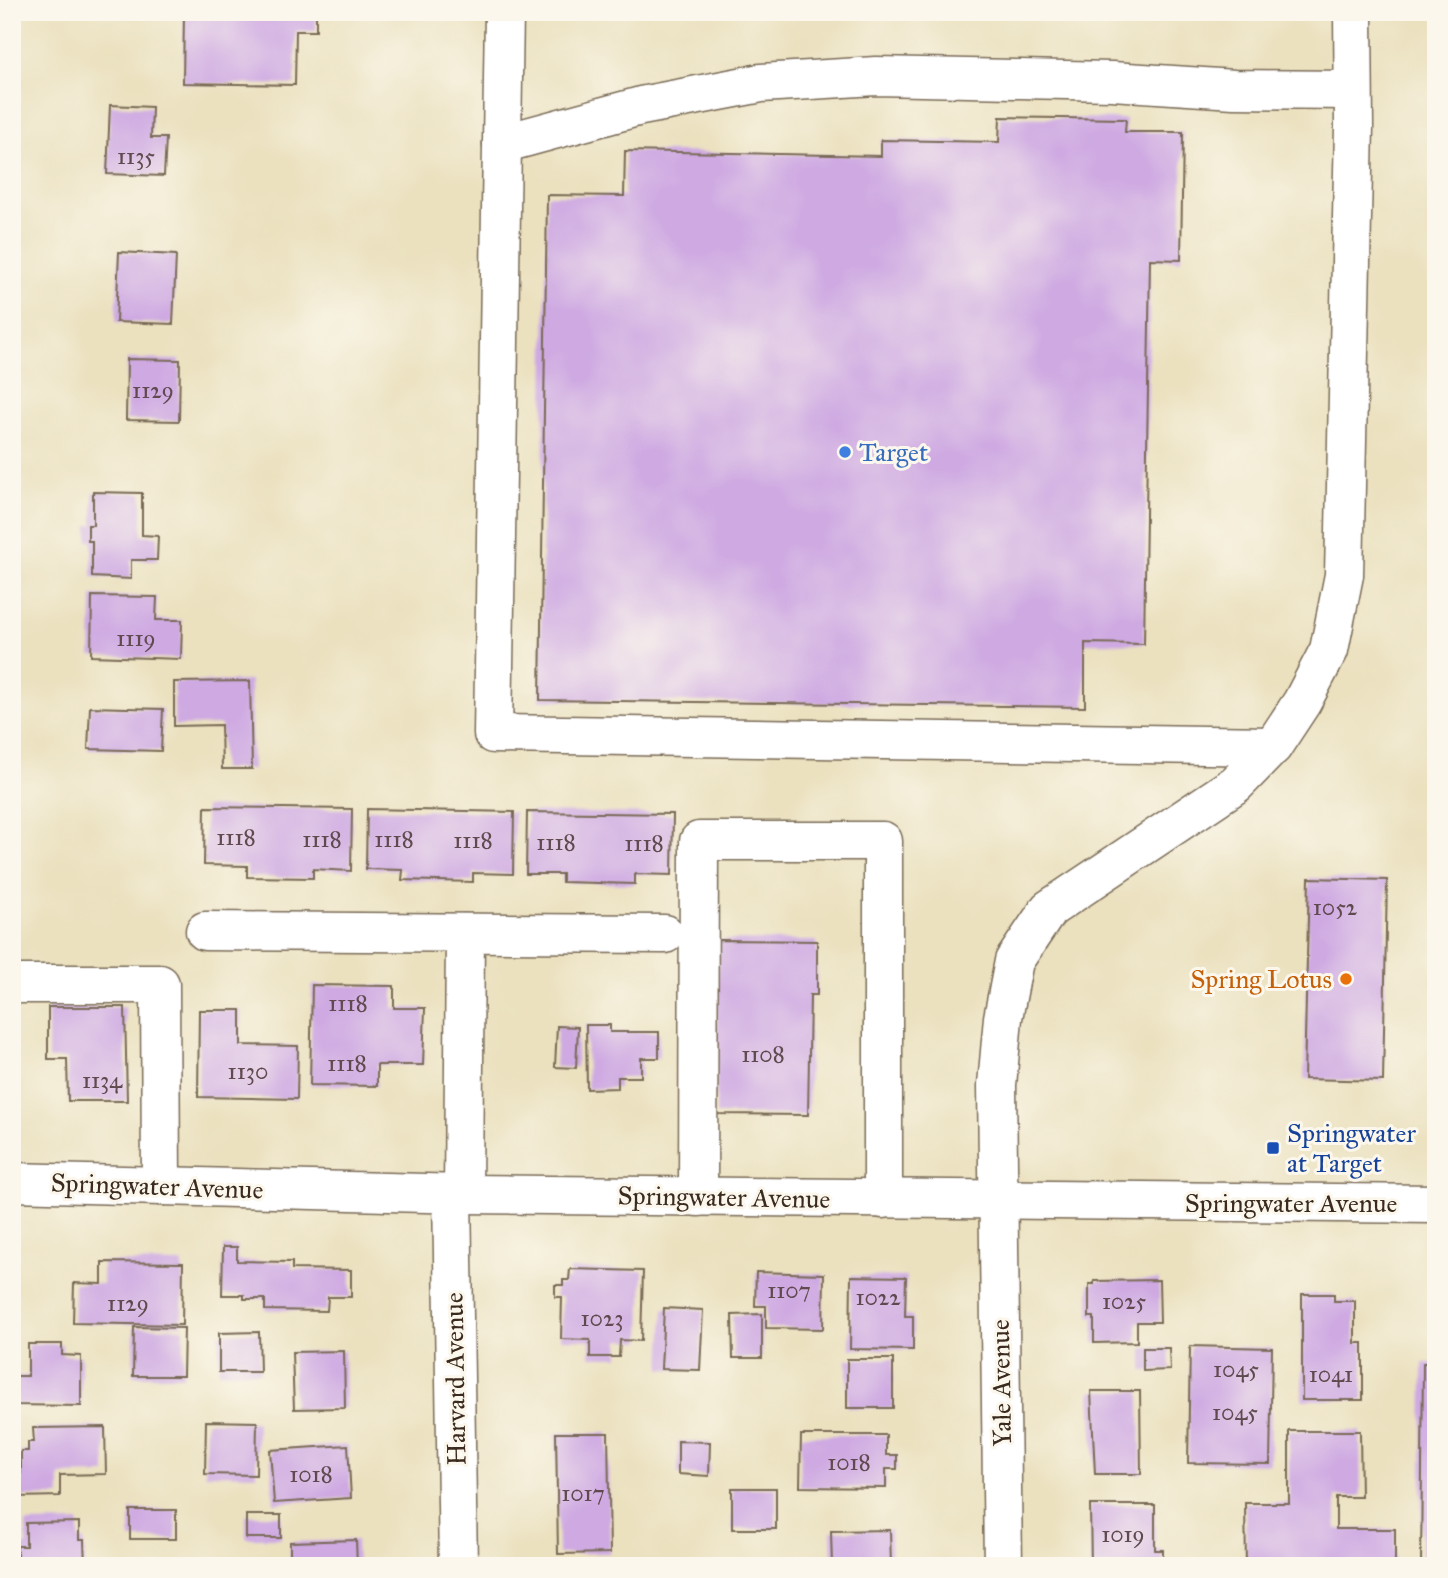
<svg xmlns="http://www.w3.org/2000/svg" width="1448" height="1578" font-family="'IM FELL Great Primer',serif">
  <style>
    .building { fill: #cea9e2 }
    .lines { fill: none; stroke-linecap: round; stroke-linejoin: round }
    .minor-casing { stroke: #796a56; stroke-width: 41 }
    .minor { stroke: #fff; stroke-width: 38 }
    .shop-dot { fill: #3f7fe0; stroke: #fbf7ec; stroke-width: 2.5 }
    .food-dot { fill: #e8710a; stroke: #fbf7ec; stroke-width: 2.5 }
    .transit-dot { fill: #1a4fb4; stroke: #fbf7ec; stroke-width: 2.5 }
    .labels { text-anchor: middle; dominant-baseline: central; stroke-width: 6; stroke-linejoin: round; paint-order: stroke }
    .number-label { font-size: 23px; fill: #604a4f }
    .shop-label { font-size: 26px; fill: #366cbe; stroke: #fbf7ec; text-anchor: start }
    .food-label { font-size: 26px; fill: #c56008; stroke: #fbf7ec; text-anchor: end }
    .transit-label { font-size: 26px; fill: #164399; stroke: #fbf7ec; text-anchor: start }
    .street-label { font-size: 26px; fill: #3b2a1e; stroke: #fbf7ec }
  </style>
  <rect width="100%" height="100%" fill="#fbf7ec"/>
  <filter id="ink" filterUnits="userSpaceOnUse"><feTurbulence type="fractalNoise" baseFrequency=".0143" numOctaves="2"/><feDisplacementMap in="SourceGraphic" scale="14" xChannelSelector="R" yChannelSelector="G"/><feConvolveMatrix kernelMatrix="1 2 1 2 8 2 1 2 1" color-interpolation-filters="sRGB"/></filter>
  <filter id="wash" filterUnits="userSpaceOnUse"><feTurbulence type="fractalNoise" baseFrequency=".00686" numOctaves="4" result="noise"/><feDisplacementMap in="SourceGraphic" scale="28" xChannelSelector="R" yChannelSelector="G"/><feGaussianBlur stdDeviation="1.57" result="paint"/><feColorMatrix in="noise" values="0 0 0 0 0 0 0 0 0 0 0 0 0 0 0 0 0 1.4 0 .05"/><feComposite in="paint" operator="in"/></filter>
  <g filter="url(#wash)">
    <rect width="100%" height="100%" fill="#ebe1bf"/>
    <g id="blocks">
      <!-- building -->
      <g class="building">
        <polygon points="184,12 316,12 316,31 296,31 295,85 183,83"/>
        <polygon points="110,105 152,107 151,138 166,138 164,176 107,174"/>
        <polygon points="1000,117 1126,119 1125,132 1183,132 1181,260 1150,259 1144,644 1085,643 1085,707 540,700 547,195 624,196 625,151 881,156 881,140 999,142"/>
        <polygon points="119,252 176,255 173,324 116,322"/>
        <polygon points="127,359 180,360 179,421 126,420"/>
        <polygon points="93,492 142,493 142,535 158,536 157,560 131,560 131,579 92,577 92,541 88,541 88,525 93,525"/>
        <polygon points="92,596 157,597 156,620 182,620 181,659 91,656"/>
        <polygon points="250,681 252,769 222,769 221,725 174,726 174,682"/>
        <polygon points="90,707 163,709 161,751 88,749"/>
        <polygon points="205,807 352,809 351,871 313,869 313,878 247,877 247,866 204,865"/>
        <polygon points="367,809 514,812 513,874 473,873 473,882 402,880 403,870 366,869"/>
        <polygon points="527,812 673,814 672,875 635,874 635,884 562,882 562,874 526,874"/>
        <polygon points="1309,878 1387,880 1383,1081 1304,1079"/>
        <polygon points="718,940 817,941 817,995 810,995 808,1115 716,1114"/>
        <polygon points="312,985 394,986 394,1008 425,1008 423,1065 377,1065 377,1086 310,1085"/>
        <polygon points="48,1007 125,1007 127,1101 68,1101 67,1059 48,1059"/>
        <polygon points="199,1010 241,1010 241,1045 298,1046 297,1099 198,1097"/>
        <polygon points="586,1025 610,1025 610,1032 659,1032 659,1058 641,1058 641,1077 618,1077 618,1088 587,1089"/>
        <polygon points="557,1026 578,1027 576,1068 555,1067"/>
        <polygon points="223,1247 237,1247 237,1261 292,1262 292,1269 351,1270 351,1297 328,1297 327,1311 265,1310 265,1299 244,1299 244,1295 222,1295"/>
        <polygon points="102,1262 183,1263 182,1325 73,1323 74,1283 102,1284"/>
        <polygon points="570,1269 643,1271 641,1341 620,1340 619,1357 590,1357 590,1340 561,1339 562,1297 555,1297 555,1285 563,1285 563,1280 569,1280"/>
        <polygon points="756,1272 824,1274 823,1329 766,1328 766,1306 755,1306"/>
        <polygon points="851,1276 906,1277 905,1316 913,1316 913,1350 850,1349"/>
        <polygon points="1159,1280 1160,1322 1137,1322 1137,1342 1094,1343 1094,1317 1089,1317 1089,1284 1094,1284 1094,1281"/>
        <polygon points="1302,1294 1334,1294 1334,1301 1355,1301 1355,1343 1363,1343 1363,1400 1302,1400"/>
        <polygon points="664,1308 703,1310 700,1370 661,1369"/>
        <polygon points="762,1314 762,1358 733,1358 732,1315"/>
        <polygon points="134,1327 184,1328 183,1376 133,1376"/>
        <polygon points="259,1332 260,1372 219,1372 219,1333"/>
        <polygon points="28,1344 62,1344 62,1355 81,1356 81,1406 16,1405 16,1376 28,1376"/>
        <polygon points="1190,1346 1272,1348 1270,1464 1188,1463"/>
        <polygon points="1143,1348 1169,1348 1170,1370 1143,1371"/>
        <polygon points="344,1351 345,1408 294,1409 292,1352"/>
        <rect x="847" y="1359" width="46" height="49"/>
        <polygon points="1423,1363 1436,1363 1436,1566 1421,1566"/>
        <polygon points="1091,1391 1140,1391 1141,1474 1095,1474"/>
        <polygon points="206,1421 257,1422 256,1475 205,1474"/>
        <polygon points="105,1427 106,1474 60,1475 60,1496 16,1497 16,1473 21,1473 21,1451 28,1451 28,1442 34,1442 33,1428"/>
        <polygon points="1289,1431 1360,1431 1361,1497 1336,1497 1336,1529 1395,1529 1395,1566 1246,1566 1245,1503 1289,1503"/>
        <polygon points="556,1433 608,1433 610,1553 558,1554"/>
        <polygon points="801,1435 886,1435 886,1455 897,1455 897,1469 886,1469 886,1488 800,1487"/>
        <polygon points="678,1441 710,1442 709,1476 678,1474"/>
        <polygon points="348,1445 351,1498 274,1503 270,1450"/>
        <rect x="732" y="1488" width="44" height="41"/>
        <polygon points="1090,1505 1155,1505 1155,1550 1163,1550 1163,1566 1091,1566"/>
        <rect x="130" y="1510" width="46" height="29"/>
        <rect x="246" y="1515" width="35" height="23"/>
        <polygon points="79,1522 79,1540 84,1540 85,1566 17,1566 17,1546 26,1546 26,1523"/>
        <polygon points="890,1530 891,1566 832,1566 831,1531"/>
        <polygon points="356,1540 357,1566 290,1566 290,1542"/>
      </g>
    </g>
  </g>
  <g filter="url(#ink)">
    <use href="#blocks" fill-opacity="0" stroke="#796a56" stroke-width="2"/>
    <g class="lines">
      <defs>
        <g id="minor">
          <polyline points="504,12 493,734 1273,746"/>
          <polyline points="502,144 641,106 761,83 876,76 1112,81 1234,89 1353,90"/>
          <polyline points="205,931 665,934"/>
          <polyline points="12,984 160,984 161,1186"/>
          <polyline points="12,1182 463,1194 1436,1204"/>
          <polyline points="452,1193 458,1566"/>
          <polyline points="463,1194 465,933"/>
          <polyline points="698,1197 699,841 883,841 883,1199"/>
          <polyline points="1003,1566 997,1085 1003,1018 1014,961 1049,909 1236,784 1273,746 1302,702 1329,650 1344,575 1354,127 1353,12"/>
        </g>
      </defs>
      <!-- minor casing -->
      <use href="#minor" class="minor-casing"/>
      <!-- minor -->
      <use href="#minor" class="minor"/>
    </g>
  </g>
  <!-- markers -->
  <circle class="shop-dot" cx="845" cy="452" r="7"/>
  <circle class="food-dot" cx="1346" cy="979" r="7"/>
  <rect class="transit-dot" x="1266" y="1141" width="14" height="14" rx="3.5"/>
  <g class="labels">
    <!-- number labels -->
    <g class="number-label">
      <text x="136" y="156">1135</text>
      <text x="153" y="390">1129</text>
      <text x="136" y="638">1119</text>
      <text x="236" y="837">1118</text>
      <text x="322" y="839">1118</text>
      <text x="394" y="839">1118</text>
      <text x="473" y="840">1118</text>
      <text x="556" y="842">1118</text>
      <text x="644" y="843">1118</text>
      <text x="1335" y="907">1052</text>
      <text x="348" y="1003">1118</text>
      <text x="763" y="1054">1108</text>
      <text x="347" y="1063">1118</text>
      <text x="248" y="1071">1130</text>
      <text x="102" y="1080">1134</text>
      <text x="789" y="1290">1107</text>
      <text x="878" y="1297">1022</text>
      <text x="1124" y="1301">1025</text>
      <text x="128" y="1303">1129</text>
      <text x="602" y="1318">1023</text>
      <text x="1236" y="1369">1045</text>
      <text x="1331" y="1374">1041</text>
      <text x="1235" y="1412">1045</text>
      <text x="849" y="1462">1018</text>
      <text x="311" y="1474">1018</text>
      <text x="583" y="1493">1017</text>
      <text x="1123" y="1534">1019</text>
    </g>
    <!-- shop labels -->
    <g class="shop-label">
      <text x="859" y="452">Target</text>
    </g>
    <!-- food labels -->
    <g class="food-label">
      <text x="1332" y="979">Spring Lotus</text>
    </g>
    <!-- transit labels -->
    <g class="transit-label">
      <text x="1287" y="1133">Springwater<tspan x="1287" dy="30">at Target</tspan></text>
    </g>
    <!-- street labels -->
    <g class="street-label">
      <text transform="translate(157 1186) rotate(2)">Springwater Avenue</text>
      <text transform="translate(724 1197) rotate(1)">Springwater Avenue</text>
      <text x="1291" y="1203">Springwater Avenue</text>
      <text transform="translate(455 1379) rotate(-91)">Harvard Avenue</text>
      <text transform="translate(1001 1383) rotate(-91)">Yale Avenue</text>
    </g>
  </g>
  <!-- margin -->
  <rect width="1448" height="1578" fill="none" stroke="#fbf7ec" stroke-width="42"/>
</svg>
